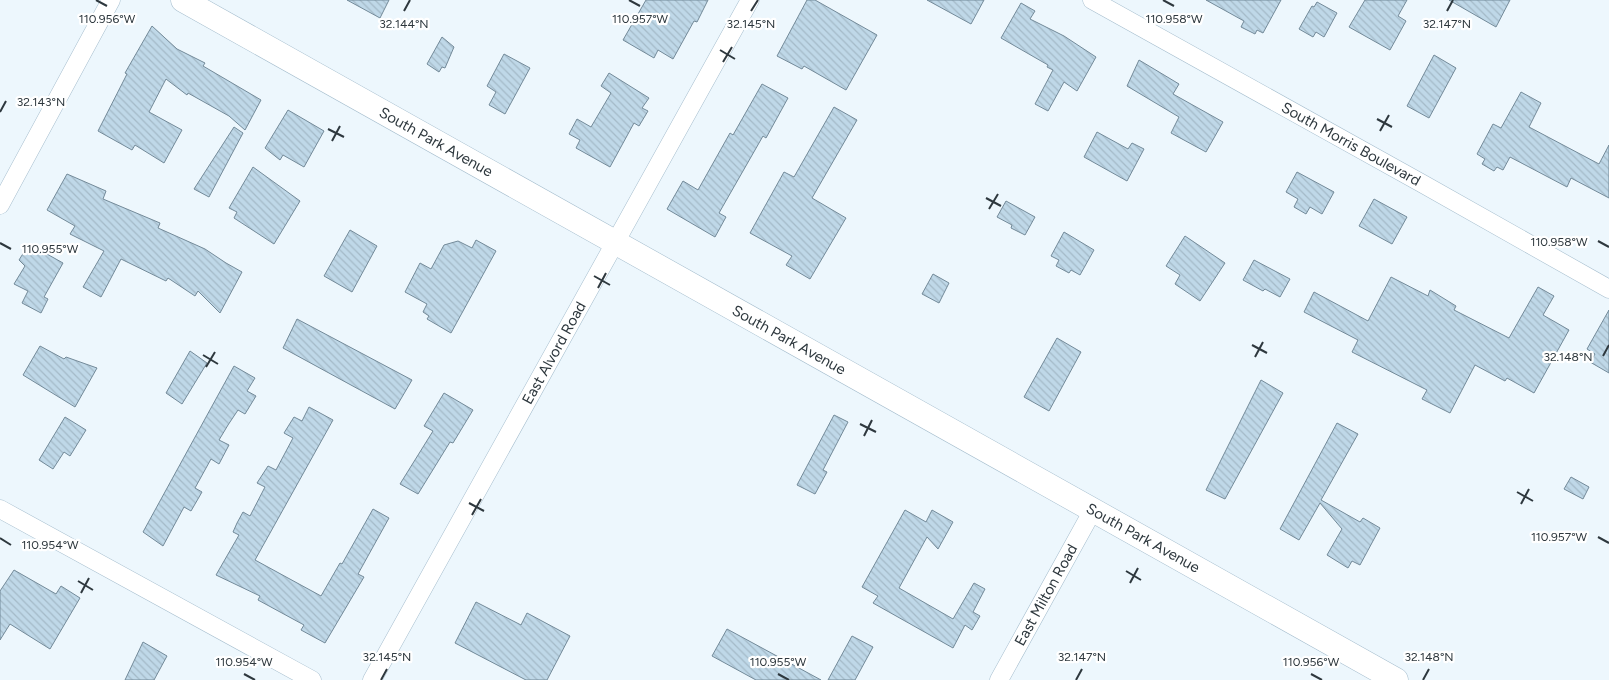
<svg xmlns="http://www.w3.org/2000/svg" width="1609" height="680" font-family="Figtree,sans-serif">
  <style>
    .building { fill: url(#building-back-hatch); stroke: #738a99 }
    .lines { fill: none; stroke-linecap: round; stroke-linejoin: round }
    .street-casing { stroke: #a6bece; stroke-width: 19 }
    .secondary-casing { stroke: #a6bece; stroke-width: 25 }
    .street { stroke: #fff; stroke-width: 18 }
    .secondary { stroke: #fff; stroke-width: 24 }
    .ticks { fill: none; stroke: #2e383e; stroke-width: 2 }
    .labels { text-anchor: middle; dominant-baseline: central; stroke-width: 4.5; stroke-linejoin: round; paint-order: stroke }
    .street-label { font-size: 15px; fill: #2e383e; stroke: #fff }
    .ticks-label { font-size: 12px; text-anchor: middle; fill: #2e383e; stroke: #fff; stroke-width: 4.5; stroke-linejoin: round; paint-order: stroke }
  </style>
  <defs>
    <pattern id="building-back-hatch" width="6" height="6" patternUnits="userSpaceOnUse" patternTransform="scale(1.25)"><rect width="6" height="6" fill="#bfd8e8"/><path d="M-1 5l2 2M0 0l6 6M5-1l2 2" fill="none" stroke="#a4bac8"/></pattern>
  </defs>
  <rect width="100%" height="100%" fill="#edf7fd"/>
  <!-- building -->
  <g class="building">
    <polygon points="347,0 389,0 380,18"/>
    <polygon points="646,0 708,0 697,22 694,21 673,59 658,50 654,58 623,40"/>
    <polygon points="807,0 815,0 877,35 846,90 804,66 802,69 777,56"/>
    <polygon points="927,0 984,0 971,24"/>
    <polygon points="1206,0 1281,0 1263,33 1257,30 1255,34 1241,27 1244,21"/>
    <polygon points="1365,0 1407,0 1398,16 1406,21 1390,50 1349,27"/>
    <polygon points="1449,0 1510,0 1496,27"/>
    <polygon points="1317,2 1337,13 1324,37 1316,32 1313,37 1299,29 1312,6 1314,7"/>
    <polygon points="1021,3 1035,11 1030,19 1064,36 1096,57 1077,91 1064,82 1048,111 1035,104 1053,70 1047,67 1048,65 1001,38"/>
    <polygon points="152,26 177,49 205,63 203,66 261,100 245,130 229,116 188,93 187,95 166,79 149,112 182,130 164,163 135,145 132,150 98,131 127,74 125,73"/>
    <polygon points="442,37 454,47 445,68 442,67 439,72 427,64"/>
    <polygon points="504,54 530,68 505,114 489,105 496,92 487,86"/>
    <polygon points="1434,55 1456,68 1429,118 1407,106"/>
    <polygon points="1139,60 1179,84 1173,94 1223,122 1206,152 1171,133 1179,117 1127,86"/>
    <polygon points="609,73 649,98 642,108 648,111 639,126 634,123 610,167 576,148 580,140 569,134 577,119 591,127 611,93 601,86"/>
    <polygon points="762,84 788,98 766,138 763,136 719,213 726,217 715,237 667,209 683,181 698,190 730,133 733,135"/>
    <polygon points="1521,92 1541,103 1529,127 1599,164 1609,145 1609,198 1571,178 1567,187 1510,157 1503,170 1497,167 1494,171 1482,164 1485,159 1477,154 1493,124 1501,128"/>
    <polygon points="834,107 857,120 812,198 846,218 810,279 786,265 792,256 750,233 784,172 794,177"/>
    <polygon points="288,110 324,131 304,167 283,155 280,160 265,148"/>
    <polygon points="234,127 243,133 209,197 194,189"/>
    <polygon points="1097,132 1128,149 1132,143 1144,149 1127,181 1084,157"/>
    <polygon points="253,167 300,201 274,244 234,218 237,212 229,208"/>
    <polygon points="1297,172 1334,192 1322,214 1310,207 1306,214 1294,207 1298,199 1286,192"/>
    <polygon points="67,174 106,191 103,199 160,223 158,228 205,249 226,263 242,272 220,313 198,291 195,296 168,278 166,281 121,259 101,297 83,287 104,251 70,234 75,226 47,210"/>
    <polygon points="1374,199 1407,217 1392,244 1359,226"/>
    <polygon points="1006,201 1035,217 1025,235 1011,228 1012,225 997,217"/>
    <polygon points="350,230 377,246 352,292 324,276"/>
    <polygon points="1064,232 1094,250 1080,275 1071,270 1069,273 1056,266 1059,260 1051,256"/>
    <polygon points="1185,236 1225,263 1200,301 1175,284 1180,275 1166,266"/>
    <polygon points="476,240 496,251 451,333 427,319 429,316 423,312 427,304 405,292 420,263 431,269 444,245 458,241 472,248"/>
    <polygon points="29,244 63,263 44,297 48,299 41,313 22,303 28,291 14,284 25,266 19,260"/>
    <polygon points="1254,260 1290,279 1280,297 1265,289 1263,291 1243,280"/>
    <polygon points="933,274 949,283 939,303 922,294"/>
    <polygon points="1391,277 1428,296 1430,290 1456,306 1454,310 1509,338 1538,287 1554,296 1543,315 1569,330 1534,393 1507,378 1505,381 1475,365 1450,413 1422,399 1427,390 1352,352 1358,340 1304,312 1314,292 1368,321"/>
    <polygon points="1609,310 1609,373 1590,362 1595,354 1587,349"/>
    <polygon points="297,319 412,380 395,409 283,348"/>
    <polygon points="1057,338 1081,352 1049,411 1024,397"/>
    <polygon points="40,346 64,359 66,357 97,368 75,407 23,375"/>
    <polygon points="190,351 207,363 182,404 166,393"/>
    <polygon points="234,366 255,378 247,391 256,396 245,414 238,410 228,425 219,440 229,445 219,464 211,459 195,488 202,492 191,511 184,507 163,546 143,532"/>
    <polygon points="1261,380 1283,393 1225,499 1206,490"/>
    <polygon points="444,393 473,410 453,443 450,442 418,494 400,484 433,431 424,426"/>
    <polygon points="309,407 333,420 255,560 321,596 340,563 342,564 373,509 389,518 358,574 364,577 325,643 301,630 304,625 258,600 260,596 216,575 239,535 233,532 237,523 243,512 250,516 265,487 257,483 268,466 276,470 293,438 284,433 294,417 302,421"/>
    <polygon points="834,415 848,422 823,470 827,472 815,494 797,485"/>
    <polygon points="65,417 86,430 70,456 64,452 53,469 39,460"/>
    <polygon points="1337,423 1358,434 1321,500 1360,522 1363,518 1380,528 1360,565 1352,561 1348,568 1327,555 1342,529 1320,503 1299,540 1280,529"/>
    <polygon points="1571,477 1589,487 1583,499 1564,489"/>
    <polygon points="905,510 926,522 932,510 953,522 938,549 927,537 899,588 953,619 974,583 985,589 973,612 980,616 972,630 965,625 953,648 873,603 878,596 862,587"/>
    <polygon points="14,570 56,594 61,586 80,598 50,649 10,624 0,640 0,591"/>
    <polygon points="476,602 521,625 527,613 570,636 547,680 526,680 455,643"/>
    <polygon points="727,629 821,680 756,680 712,656"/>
    <polygon points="852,636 873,647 855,680 828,680"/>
    <polygon points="143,642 167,656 154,680 125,680"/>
  </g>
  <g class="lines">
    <defs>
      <g id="street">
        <polyline points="1092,0 1423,184 1609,289"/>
        <polyline points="0,205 111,0"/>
        <polyline points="0,509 312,680"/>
        <polyline points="372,680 750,0"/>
        <polyline points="999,680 1093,510"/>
      </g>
      <polyline id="secondary" points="183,0 1396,680"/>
    </defs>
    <!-- street casing -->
    <use href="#street" class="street-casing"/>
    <!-- secondary casing -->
    <use href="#secondary" class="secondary-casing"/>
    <!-- street -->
    <use href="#street" class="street"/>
    <!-- secondary -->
    <use href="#secondary" class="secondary"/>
  </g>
  <!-- ticks -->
  <path class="ticks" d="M96,0L107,6M629,0L640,6M1163,0L1174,6M404,11L410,0M751,11L758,0M1447,11L1453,0M720,50L735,59M723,62L732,47M0,112L6,101M1377,119L1392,127M328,129L344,137M1380,131L1389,115M332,141L340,126M986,198L1001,206M989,209L998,194M1598,241L1609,247M0,243L11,249M594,276L610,285M598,288L606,273M1252,345L1267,353M203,355L218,364M1603,356L1609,345M1255,357L1263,342M206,367L215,352M860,424L876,432M864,436L872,420M1517,492L1533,501M469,503L484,511M1521,504L1529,489M472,515L481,499M1598,537L1609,543M0,538L11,545M1126,571L1141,580M78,581L93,590M1130,583L1138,568M81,593L89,578M244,674L255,680M778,674L789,680M1311,674L1322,680M381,680L387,669M1076,680L1082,669M1423,680L1429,669"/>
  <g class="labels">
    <!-- street labels -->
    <g class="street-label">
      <text transform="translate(436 142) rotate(29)">South Park Avenue</text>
      <text transform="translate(1351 144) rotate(29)">South Morris Boulevard</text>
      <text transform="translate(789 340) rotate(29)">South Park Avenue</text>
      <text transform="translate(554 353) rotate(-61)">East Alvord Road</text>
      <text transform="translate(1143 538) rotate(29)">South Park Avenue</text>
      <text transform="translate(1046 595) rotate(-61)">East Milton Road</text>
    </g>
  </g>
  <g class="ticks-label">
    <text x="107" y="23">110.956°W</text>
    <text x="640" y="23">110.957°W</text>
    <text x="1174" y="23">110.958°W</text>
    <text x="404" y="28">32.144°N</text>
    <text x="751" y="28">32.145°N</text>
    <text x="1447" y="28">32.147°N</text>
    <text x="41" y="106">32.143°N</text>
    <text x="1559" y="246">110.958°W</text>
    <text x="50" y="253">110.955°W</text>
    <text x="1568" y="361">32.148°N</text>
    <text x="1559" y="541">110.957°W</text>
    <text x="50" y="549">110.954°W</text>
    <text x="387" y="661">32.145°N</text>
    <text x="1082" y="661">32.147°N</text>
    <text x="1429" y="661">32.148°N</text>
    <text x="244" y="666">110.954°W</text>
    <text x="778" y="666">110.955°W</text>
    <text x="1311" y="666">110.956°W</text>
  </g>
</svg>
